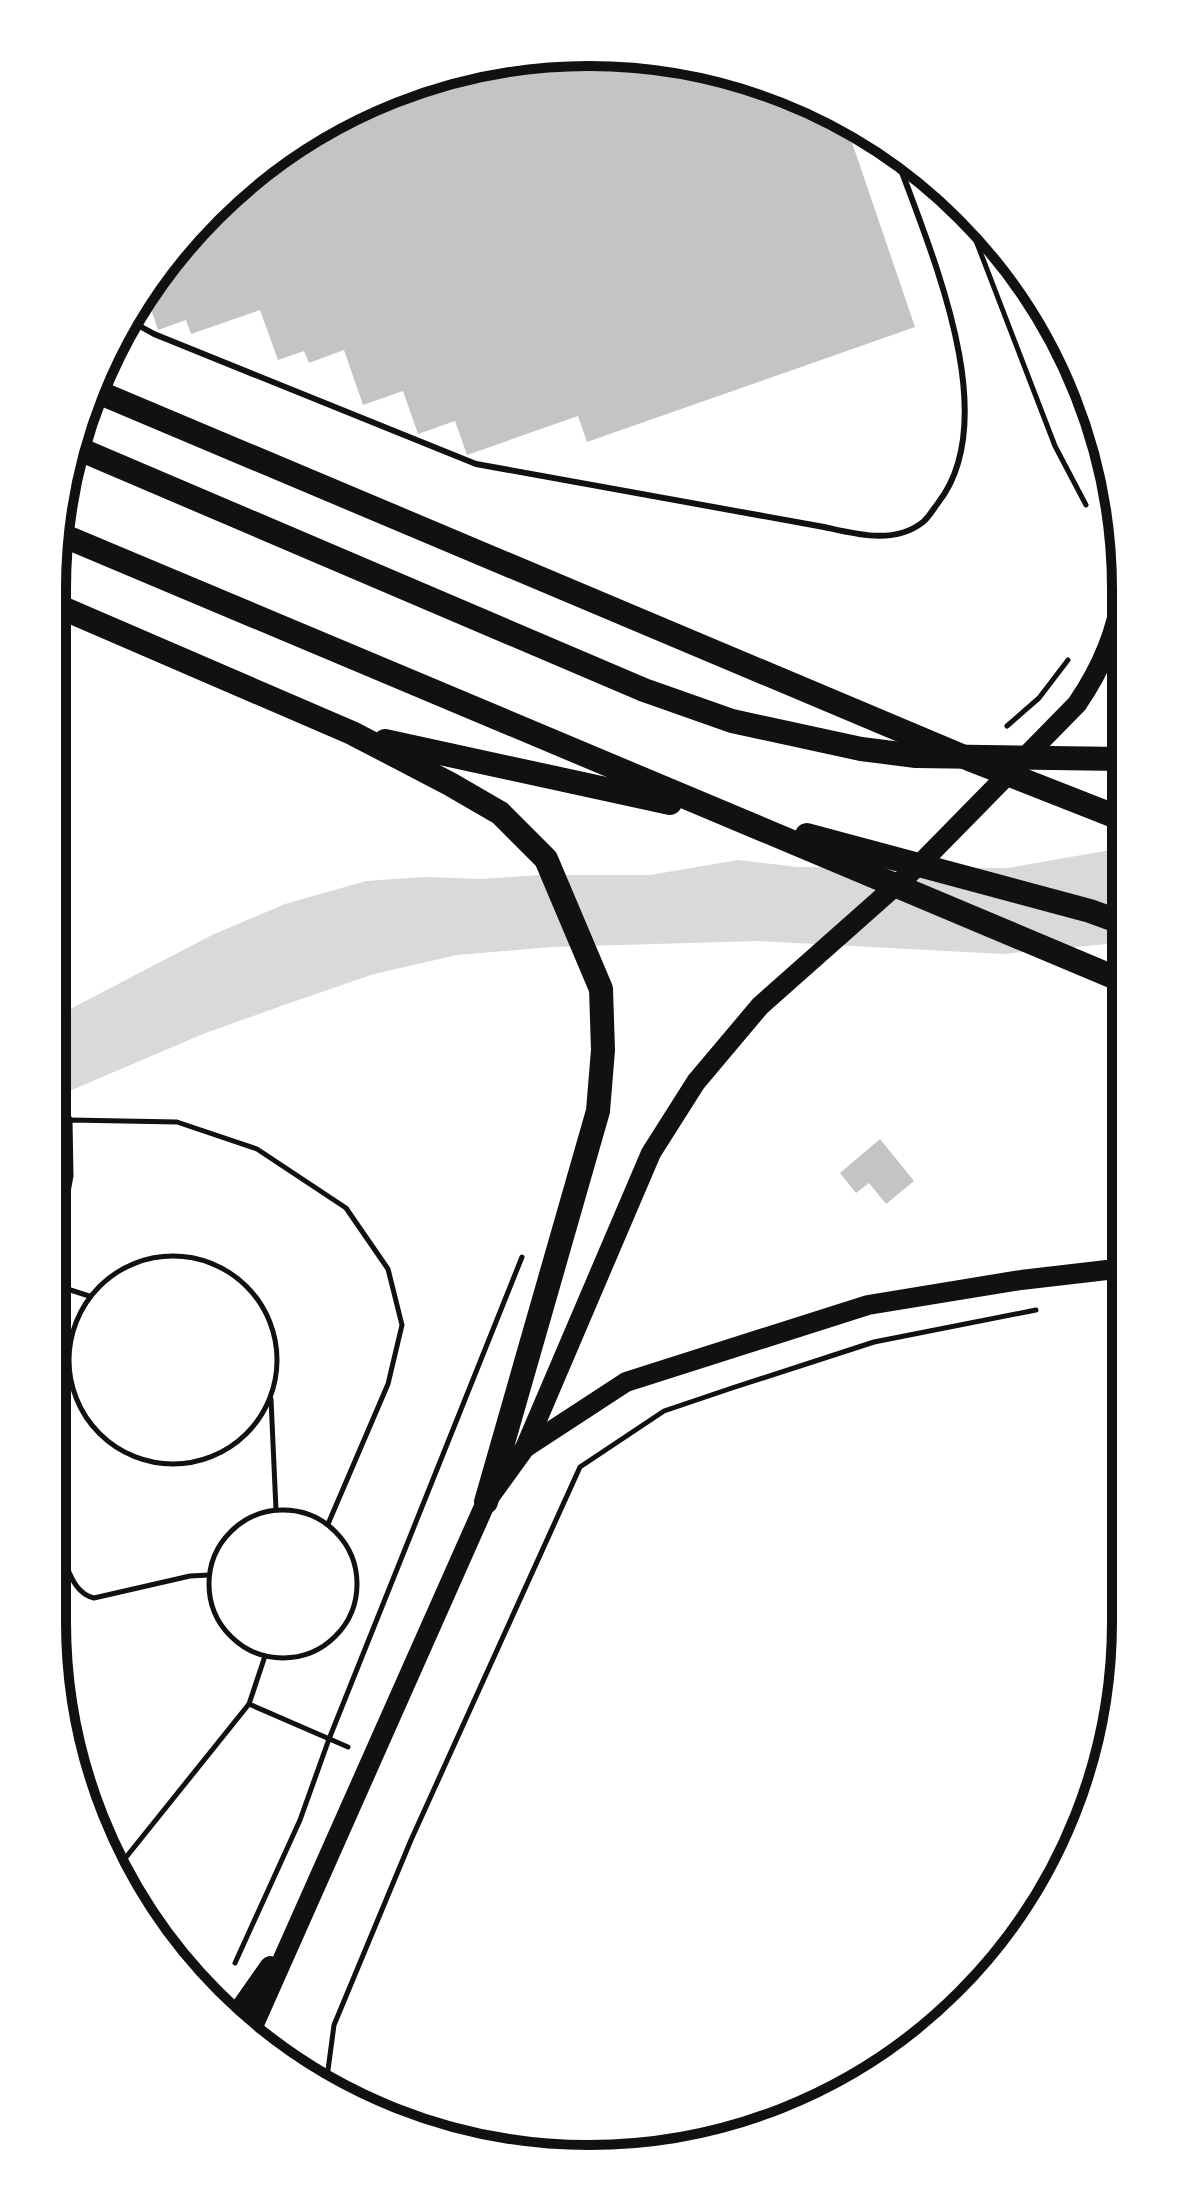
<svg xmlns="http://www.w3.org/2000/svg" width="1178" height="2211" font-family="'Nunito Sans',sans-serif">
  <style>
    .water { fill: #d9d9d9 }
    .building { fill: #c4c4c4 }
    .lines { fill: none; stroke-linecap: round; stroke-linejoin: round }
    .path { stroke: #111; stroke-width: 5 }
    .service { stroke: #111; stroke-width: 6 }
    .primary { stroke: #111; stroke-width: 20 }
    .motorway { stroke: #111; stroke-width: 24 }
    .rim { fill: none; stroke: #111; stroke-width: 10 }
  </style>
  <rect width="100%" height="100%" fill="#fff"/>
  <!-- water -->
  <polygon class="water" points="1122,848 1123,941 1117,943 1003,954 758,941 551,947 457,955 374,974 284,1005 203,1034 53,1098 53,1018 212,935 285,904 366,881 424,877 482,879 540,875 650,875 738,860 797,867 1008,868"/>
  <!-- building -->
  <g class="building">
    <polygon points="625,53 728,70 827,108 844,119 915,327 587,442 578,416 467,455 455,421 418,434 403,391 363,405 344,350 309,363 304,351 278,360 260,310 191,334 186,320 158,330 145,291 163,262 235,185 321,124 417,80 519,57"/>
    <polygon points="880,1139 914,1181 886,1204 869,1183 856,1193 840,1173"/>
  </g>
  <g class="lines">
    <!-- path -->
    <g class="path">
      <polyline points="963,207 1055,446 1086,505"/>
      <polyline points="1007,726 1039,698 1068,660"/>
      <polyline points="53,1077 70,1120"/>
      <circle cx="173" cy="1360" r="104"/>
      <polyline points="52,1278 71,1176 70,1120 177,1122 257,1149 346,1208 388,1269 402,1325 388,1384 328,1524"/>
      <polyline points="52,1284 89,1296"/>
      <polyline points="271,1399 276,1510"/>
      <circle cx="283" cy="1584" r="74"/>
      <path d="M52,1541C69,1558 68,1592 94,1598L190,1576L209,1575"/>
      <polyline points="249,1704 348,1747"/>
      <polyline points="119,1866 249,1704 265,1656"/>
      <polyline points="235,1963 300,1820 329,1739 522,1257"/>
      <polyline points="326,2085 334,2025 411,1840 580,1467 664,1411 732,1388 874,1342 1036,1310"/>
    </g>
    <!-- service -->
    <path class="service" d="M127,319L154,334L476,464L824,527C856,534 894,545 923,522C929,517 934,508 938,503C1006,416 927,244 895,153"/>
    <!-- primary -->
    <g class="primary">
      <polyline points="1084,381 1088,394"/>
      <polyline points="1116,499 1121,549"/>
      <polyline points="525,1448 626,1382 868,1305 1021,1280 1124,1268"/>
      <polyline points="235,2016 270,1966"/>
      <path d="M251,2031L486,1502L525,1448L651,1153L696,1082L760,1006L919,865L1077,704C1101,669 1117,633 1122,591"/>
    </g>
    <!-- motorway -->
    <g class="motorway">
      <polyline points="93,390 969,759 1122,819"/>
      <polyline points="72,446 644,690 732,721 861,749 916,756 1122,759"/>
      <polyline points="57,533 1123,981"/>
      <polyline points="53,604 352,733 450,784 500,813 546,859 601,989 603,1050 598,1111 486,1502"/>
      <polyline points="385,741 670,803"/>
      <polyline points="807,835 1090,911 1123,923"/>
    </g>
  </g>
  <!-- crop -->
  <path d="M0 0H1178V2211H0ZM589 66H589A523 523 0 0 1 1112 589V1622A523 523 0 0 1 589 2145H589A523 523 0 0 1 66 1622V589A523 523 0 0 1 589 66Z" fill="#fff" fill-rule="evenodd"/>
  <path class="rim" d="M589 66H589A523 523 0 0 1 1112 589V1622A523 523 0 0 1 589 2145H589A523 523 0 0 1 66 1622V589A523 523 0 0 1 589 66Z"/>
</svg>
